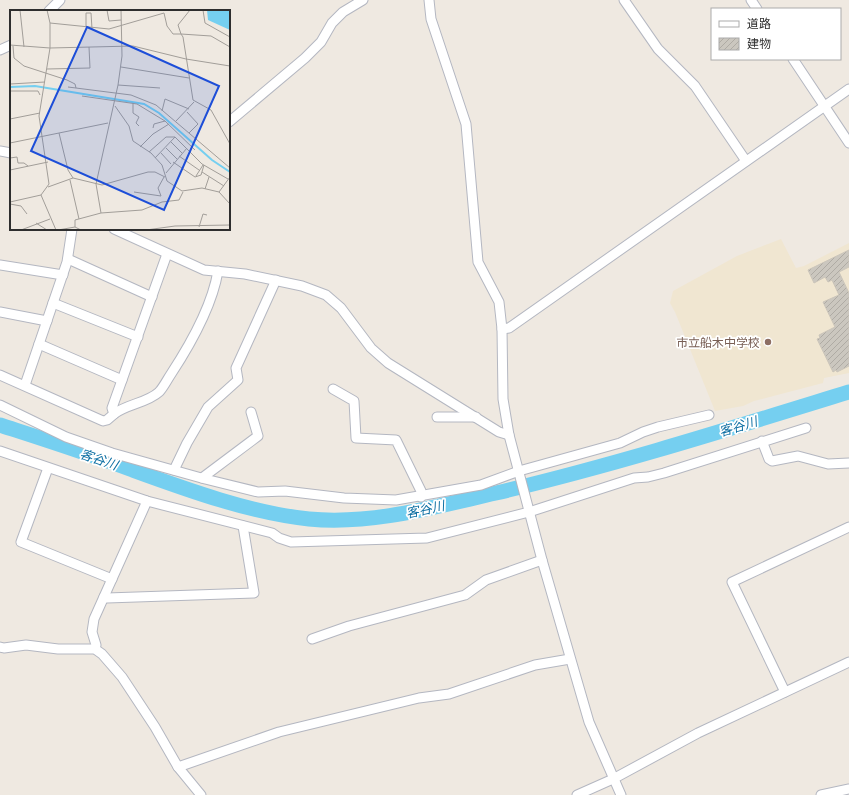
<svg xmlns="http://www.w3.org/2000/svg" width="849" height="795" font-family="'Golos Text','Noto Sans JP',sans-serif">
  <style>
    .education { fill: #f0e6d1 }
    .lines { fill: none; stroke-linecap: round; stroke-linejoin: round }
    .river { stroke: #75cff0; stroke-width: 15 }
    .building { fill: url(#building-hatch); stroke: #cbc5ba }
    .street-casing { stroke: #b4b7c1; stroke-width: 11 }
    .street { stroke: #fff; stroke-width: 9 }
    .education-dot { fill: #8d6e63; stroke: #fff; stroke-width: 1.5 }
    .labels { text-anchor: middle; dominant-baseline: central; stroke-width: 3.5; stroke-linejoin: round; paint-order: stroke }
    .education-label { font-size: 12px; fill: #785e54; stroke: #fff; text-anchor: end }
    .water-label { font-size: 13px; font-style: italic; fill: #0d6fa3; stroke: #fff }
    .inset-river { fill: none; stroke: #75cff0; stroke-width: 2 }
    .inset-road { fill: none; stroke: #a29e99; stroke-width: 1 }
    .view { fill: #1d4ed8; fill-opacity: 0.15; stroke: #1d4ed8; stroke-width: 2 }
    .inset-edge { fill: none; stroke: #2e2e2e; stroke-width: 2 }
  </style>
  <defs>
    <pattern id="building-hatch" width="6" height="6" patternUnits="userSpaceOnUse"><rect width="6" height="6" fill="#cbc7bf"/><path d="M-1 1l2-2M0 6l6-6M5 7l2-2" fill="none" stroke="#afaba4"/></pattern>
  </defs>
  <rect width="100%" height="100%" fill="#efe9e1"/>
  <!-- education -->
  <polygon class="education" points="781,239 796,268 804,266 849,243 849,373 824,378 823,383 754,401 743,406 715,411 675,312 670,303 673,291 737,256"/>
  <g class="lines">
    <!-- river -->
    <path class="river" d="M0,425C43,439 87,453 130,469C185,489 250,513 309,519C372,525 434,507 496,493C615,465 732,428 849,392"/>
  </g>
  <!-- building -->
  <polygon class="building" points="849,250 849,267 839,272 849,293 849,366 837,372 836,370 833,372 817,339 820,338 819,335 835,327 823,302 839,295 832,280 828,282 825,277 814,283 808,270"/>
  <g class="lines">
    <defs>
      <g id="street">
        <polyline points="429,0 431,19 466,124 478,262 499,302 502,329 503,399 509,435 542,560 589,722 621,795"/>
        <polyline points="624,0 658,49 695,86 746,161"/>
        <polyline points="751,0 757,9"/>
        <polyline points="49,11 60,0"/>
        <polyline points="0,50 11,45"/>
        <polyline points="793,59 849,143"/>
        <polyline points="229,122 305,58 321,42 332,23 343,12 363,0"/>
        <polyline points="0,151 11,153"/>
        <polyline points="114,229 204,270 245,274 302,286 326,295 341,308 371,348 388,363 499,432 509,435"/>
        <path d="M167,254L112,408L114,414C127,404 147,403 159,392C163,388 167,380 171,374C190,345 212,307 218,271"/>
        <polyline points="68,259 152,297"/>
        <polyline points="0,265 63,275"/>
        <polyline points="53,303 138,337"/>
        <polyline points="0,312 47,321"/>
        <polyline points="502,329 509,328 849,89"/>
        <polyline points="39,344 122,380"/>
        <polyline points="0,375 103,421 107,420 114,414"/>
        <polyline points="25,385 67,262 72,229"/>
        <polyline points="333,389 354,401 356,438 396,440 421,491 421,497"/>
        <polyline points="0,405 66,437 112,453 205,479 258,492 285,491 344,498 396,500 481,485 519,471 620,443 643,432 658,427 709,415"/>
        <polyline points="437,417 476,417"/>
        <polyline points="762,441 769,459 772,461 798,456 828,464 849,463"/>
        <polyline points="0,451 147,501 272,533 279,538 291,542 427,538 529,512 634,478 648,477 664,473 806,428"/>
        <polyline points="48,468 21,542 112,579"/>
        <polyline points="174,470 187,443 208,407 238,380 236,368 276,280"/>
        <polyline points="202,478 258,436 251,412"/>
        <polyline points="104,597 107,598 254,593 243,526"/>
        <polyline points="312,639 349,626 465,595 486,580 542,560"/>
        <polyline points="0,647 4,648 26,645 58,649 95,649 102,654 122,677 155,727 178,767 201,795"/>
        <polyline points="95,649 96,645 92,632 94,619 147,501"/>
        <polyline points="785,692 732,582 849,527"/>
        <polyline points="178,767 279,732 419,698 449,694 535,665 570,659"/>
        <polyline points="577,795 613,779 698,733 849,662"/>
        <polyline points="821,795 849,789"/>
      </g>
    </defs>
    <!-- street casing -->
    <use href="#street" class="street-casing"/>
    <!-- street -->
    <use href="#street" class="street"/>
  </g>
  <!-- markers -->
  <circle class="education-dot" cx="768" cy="342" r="4"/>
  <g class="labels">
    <!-- education labels -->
    <g class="education-label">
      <text x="760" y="342">市立船木中学校</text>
    </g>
    <!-- water labels -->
    <g class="water-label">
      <text transform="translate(738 426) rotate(-17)">客谷川</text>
      <text transform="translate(99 459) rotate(19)">客谷川</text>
      <text transform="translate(425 509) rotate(-12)">客谷川</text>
    </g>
  </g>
  <!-- overview -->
  <g transform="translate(10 10)">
    <rect width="220" height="220" fill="#efe9e1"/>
    <path d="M197,0H220V20L198,10Z" fill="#75cff0"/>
    <path class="inset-river" d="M0,77L25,76L134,94L149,103L202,150L220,162"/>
    <path class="inset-road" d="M10,0L14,37M97,0L99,11L111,10M111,0L112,46L108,75L86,174L91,203L132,200L152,192L169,190L173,182M180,0L168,15L171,24L201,26L220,37M193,0L195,13L220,27M40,13L99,19L154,3L157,16L163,24H171L173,27L183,90L201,100L220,134M76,17V3H81L82,19M0,35L40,38L123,36L176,49L220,56M3,36L4,48L14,56L57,70L65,74L66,78M111,57L179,68M37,59L80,58L79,37M0,74L35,72M108,75L150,78M58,77L121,85L146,95L220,158M0,81H28L30,85M72,86L127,94L155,111L185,140M123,93V103L129,107L126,113L129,116M105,96L119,116L123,131L141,143L152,155L157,171L172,181L192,178L209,182L220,167M152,101L155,89L179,99M177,102L188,114L179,123M0,109L30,103M166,111L184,92M143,118L144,114L155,111M49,123L58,160L63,168M165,127L192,154L218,169M161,132L172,143M0,133L98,113M130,137L143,124L159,114M156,138L167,149M139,142L156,127H165L145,148M151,143L161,154M169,146L189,160M0,148L7,147L8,153H14L18,156M163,152L185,167L191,165L194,155M0,160L38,152M192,162L214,176M156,163L177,138M186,166L193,155M60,170L69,209M38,177L63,168L92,175L138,162H145L155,167M195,179L199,167M124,182L151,186L148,178L154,167M209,182L220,194M31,185L46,220M0,192L31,185L39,174L29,106L40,38V13L37,0M0,194L11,196L17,204M26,213L37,220M65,217V210L91,203M189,217L193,204L197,205M11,220L40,209M48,220L65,217L71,220M136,220L165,216L220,215"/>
    <path class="view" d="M77,17L209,76L154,200L21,141Z"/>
    <rect width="220" height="220" class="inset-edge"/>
  </g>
  <!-- legend -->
  <rect x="711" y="8" width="130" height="52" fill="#ffffff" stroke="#ababab"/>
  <rect x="719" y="21" width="20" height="6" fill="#ffffff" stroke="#ababab"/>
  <text x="747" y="28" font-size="12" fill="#2e2e2e">道路</text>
  <rect x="719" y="38" width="20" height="12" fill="url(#building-hatch)" stroke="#ababab"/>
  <text x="747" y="48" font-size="12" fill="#2e2e2e">建物</text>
</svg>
